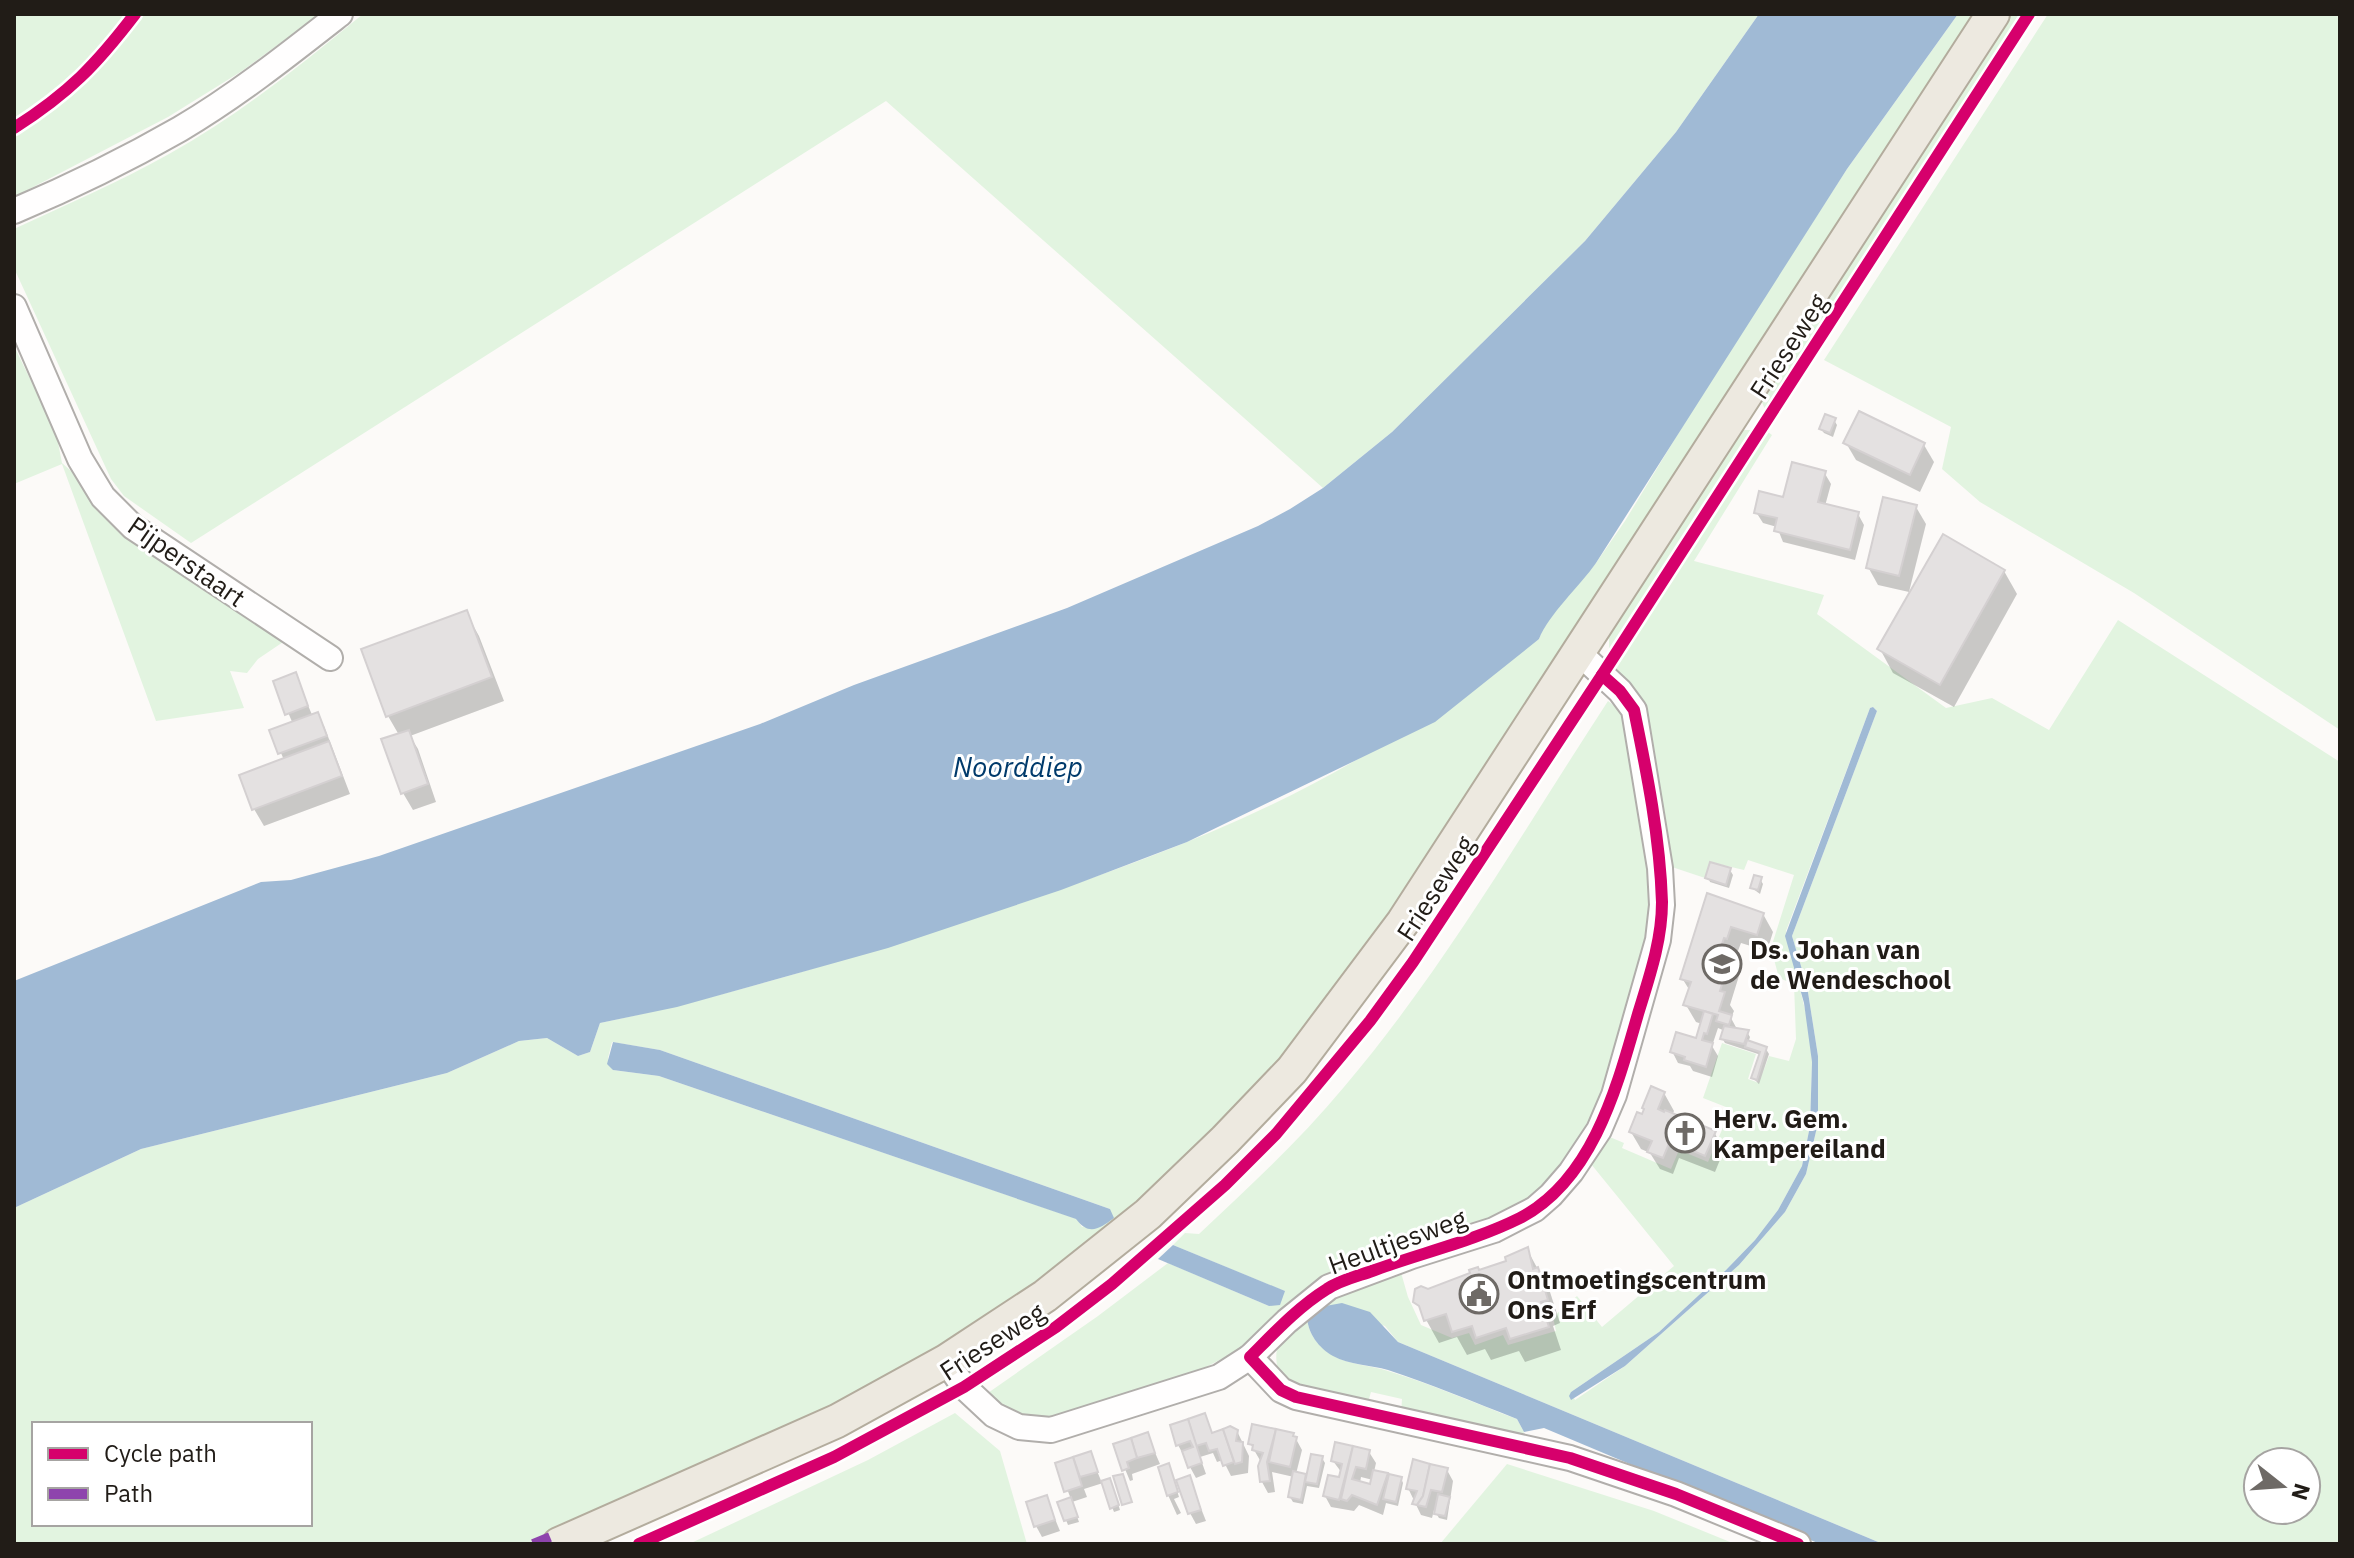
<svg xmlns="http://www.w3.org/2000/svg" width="2354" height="1558" font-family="'IBM Plex Sans',sans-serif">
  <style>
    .green { fill: #e2f4e0; fill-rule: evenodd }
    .water { fill: #a0bad5 }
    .shadow { fill: #0003; fill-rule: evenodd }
    .building { fill: #e4e1e1; stroke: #d4d0d1; stroke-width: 2 }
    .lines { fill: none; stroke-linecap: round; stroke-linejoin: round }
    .minor-casing { stroke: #b1aeab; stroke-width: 28 }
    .major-casing { stroke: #b3ac9d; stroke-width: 36 }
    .minor { stroke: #fffefe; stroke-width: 24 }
    .major { stroke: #ede9e0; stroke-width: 32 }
    .quiet { stroke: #8e44ad; stroke-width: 10; stroke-dasharray: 20 10; stroke-linecap: butt }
    .cycleway-casing { stroke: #fff; stroke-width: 17 }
    .cycleway { stroke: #d6006c; stroke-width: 12 }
    .labels { text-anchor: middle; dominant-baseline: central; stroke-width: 6; stroke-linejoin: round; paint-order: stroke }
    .street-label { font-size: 26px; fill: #211c17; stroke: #fff }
    .poi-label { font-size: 26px; font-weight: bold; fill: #211c17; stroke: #fff; text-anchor: start }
    .water-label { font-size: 28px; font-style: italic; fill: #003a6b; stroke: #fff }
  </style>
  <rect width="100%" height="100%" fill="#fcfaf8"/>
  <!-- green -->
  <g class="green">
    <path d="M14,14H132C102,56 62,101 14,122Z"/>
    <polygon points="140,14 320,14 242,71 168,117 14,197 14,133 67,97 91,74"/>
    <path d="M363,14H1759L1676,132L1585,241L1392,432L1323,488L886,101L191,543L124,496L111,479L14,268V229C66,205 119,182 169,154C239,115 301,65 363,14Z"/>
    <path d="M1958,14H1983L1442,845L1247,1103L1094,1245L925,1361L548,1544H14V1208L141,1149L447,1073L519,1041L547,1038L578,1056L590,1052L600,1023C732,996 861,955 989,913C1119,870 1250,824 1368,753C1426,718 1482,677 1539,639L1545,623L1596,563L1625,521L1718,368L1847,169ZM612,1042L660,1050L1110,1209L1082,1227L1077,1219L659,1076L613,1070L608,1058ZM34,1424H310V1524H34Z"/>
    <polygon points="2007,14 2023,14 1766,412 1759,395"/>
    <polygon points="2048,14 2340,14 2340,730 2134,593 1980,502 1942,469 1951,427 1824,360"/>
    <polygon points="14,346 56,432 62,463 89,487 289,638 258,659 247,673 230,671 244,708 156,721 62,464 14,484"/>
    <path d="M1764,429L1772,435L1694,561L1824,595L1817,614L1946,708L1992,698L2049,730L2118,620L2340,762V1544H1883L1398,1342L1385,1326L1320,1307L1345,1286L1400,1269L1408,1297L1421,1325L1452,1338L1469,1333L1475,1345L1503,1335L1508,1345L1556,1331L1553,1317L1577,1296L1602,1327L1674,1266L1591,1164L1592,1157L1605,1135L1624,1143L1622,1148L1671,1169L1679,1150L1708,1162L1731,1109L1703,1098L1722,1043L1756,1054L1748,1079L1759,1083L1769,1056L1789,1061L1796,1039L1794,984L1779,978L1771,948L1794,875L1748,860L1744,870L1710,862L1705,878L1672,867V859L1659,847L1612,668L1613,663ZM1873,707L1877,711L1792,936L1807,986L1818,1056V1123L1806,1174L1785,1212L1739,1265L1625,1366L1575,1400L1571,1392L1659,1332L1726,1270L1755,1240L1778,1210L1802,1166L1810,1126L1812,1062L1808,1022L1786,931L1870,708ZM2258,1462H2306V1510H2258Z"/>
    <polygon points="1737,430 1754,430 1609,655 1609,635"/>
    <path d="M1608,701L1617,708L1626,726L1649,884L1648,926L1639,977L1618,1046L1593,1112L1561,1174L1518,1210L1308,1289L1241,1349L1204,1368L1039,1421L1006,1414L985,1395L1098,1316L1168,1263L1269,1306L1284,1291L1173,1245L1185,1233L1199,1234C1249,1187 1300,1140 1344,1087C1445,968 1523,831 1608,701Z"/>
    <path d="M1307,1317C1308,1334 1319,1348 1334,1356C1349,1365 1371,1365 1388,1371C1432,1384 1474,1403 1517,1419L1524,1432L1519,1441L1401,1413L1402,1399L1371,1392L1367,1406L1300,1391L1279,1373C1270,1341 1285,1336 1307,1317Z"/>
    <polygon points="955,1413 1000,1451 1027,1544 689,1544 868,1460"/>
    <polygon points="1507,1464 1654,1511 1735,1544 1440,1544"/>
  </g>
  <!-- water -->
  <g class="water">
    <path d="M1759,14H1958L1847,169L1596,563C1579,587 1549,614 1539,639L1435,722L1187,842L1061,890L888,948L677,1007L600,1023L590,1052L578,1056L547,1038L519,1041L447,1073L141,1149L14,1208V981L261,882L291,880L379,856L760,724L854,685L1067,608L1258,526L1290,509L1323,488L1392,432L1585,241L1676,132Z"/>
    <polygon points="1873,707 1877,711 1792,936 1807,986 1818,1056 1818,1123 1806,1174 1785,1212 1739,1265 1625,1366 1571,1400 1569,1396 1571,1392 1659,1332 1726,1270 1755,1240 1778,1210 1802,1166 1810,1126 1812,1062 1804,1003 1785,936 1870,708"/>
    <path d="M613,1042L660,1050L1110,1209L1114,1218C1099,1229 1089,1236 1076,1219L659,1076L613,1070L607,1064Z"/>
    <polygon points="1173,1245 1285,1291 1280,1305 1269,1306 1158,1259"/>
    <path d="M1342,1303L1370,1312L1398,1342L1883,1544H1820L1544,1428L1524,1432L1517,1419C1474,1402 1431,1384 1388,1370C1371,1365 1349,1365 1333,1356C1319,1348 1308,1334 1307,1317L1320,1307Z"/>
  </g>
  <!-- shadow -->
  <g class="shadow">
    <polygon points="1834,420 1837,425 1833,437 1824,433 1821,429"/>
    <polygon points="1846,443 1924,445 1934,462 1920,492 1856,460"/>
    <polygon points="1824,472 1831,484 1825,506 1858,514 1864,525 1855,560 1783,542 1777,527 1763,523 1756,512 1785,499"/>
    <polygon points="1916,507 1926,524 1909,592 1878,585 1868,567"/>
    <polygon points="2004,571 2017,594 1954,707 1893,673 1880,649"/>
    <polygon points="466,613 479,636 504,701 410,736 418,749 436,802 413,810 403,793 399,735 388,716"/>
    <polygon points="295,675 313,717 317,715 324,726 350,794 264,826 254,809 284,760 272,732 293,724 275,682"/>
    <polygon points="1730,870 1733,875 1729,888 1710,882 1708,877"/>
    <polygon points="1760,879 1763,884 1760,894 1752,888"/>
    <polygon points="1708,896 1763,914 1773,932 1767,951 1741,943 1736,956 1742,966 1730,1005 1734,1011 1731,1018 1738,1031 1747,1032 1750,1037 1748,1043 1766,1049 1769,1054 1759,1084 1753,1078 1761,1055 1725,1043 1722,1038 1725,1031 1718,1028 1712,1046 1718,1056 1712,1077 1693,1071 1690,1066 1678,1063 1672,1051 1697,1041 1702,1024 1696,1022 1686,1005 1690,991 1682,978"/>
    <polygon points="1664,1093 1674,1111 1672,1115 1714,1132 1724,1150 1715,1172 1679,1158 1673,1174 1660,1169 1650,1153 1641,1149 1631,1132"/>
    <polygon points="1527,1249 1550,1292 1560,1323 1553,1326 1561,1350 1525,1362 1519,1351 1491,1360 1485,1349 1467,1355 1457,1337 1439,1343 1414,1298 1509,1262"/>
    <polygon points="1204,1416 1213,1434 1230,1429 1237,1431 1249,1456 1248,1473 1231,1476 1223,1460 1217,1462 1213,1453 1200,1457 1206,1474 1196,1478 1178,1445"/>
    <polygon points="1254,1426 1292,1435 1296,1439 1302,1450 1296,1474 1308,1477 1322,1458 1325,1463 1319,1488 1307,1486 1303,1504 1293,1502 1290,1497 1294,1477 1272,1472 1275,1492 1268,1493 1262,1482 1261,1462 1250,1443"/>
    <polygon points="1147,1434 1160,1464 1132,1474 1133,1480 1130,1481 1115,1445"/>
    <path d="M1337,1445L1369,1452L1376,1463L1374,1472L1386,1475L1390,1481L1401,1478L1403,1483L1398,1506L1386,1503L1383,1515L1359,1505L1354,1511L1331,1507L1325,1496L1341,1480L1342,1473L1333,1461ZM1361,1477L1373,1480L1371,1486L1360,1483Z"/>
    <polygon points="1090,1454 1102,1483 1112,1485 1120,1510 1114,1512 1103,1483 1084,1489 1087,1497 1072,1502 1079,1522 1068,1525 1066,1520 1071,1499 1057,1464"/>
    <polygon points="1447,1470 1453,1481 1447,1520 1439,1518 1434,1510 1432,1518 1421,1515 1408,1488"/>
    <polygon points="1171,1471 1179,1497 1174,1499 1181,1513 1177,1515 1168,1495"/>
    <polygon points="1189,1478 1206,1521 1196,1524 1190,1513"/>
    <polygon points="1046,1497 1060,1531 1042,1537 1036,1526"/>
  </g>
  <!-- building -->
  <g class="building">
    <polygon points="1859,411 1925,443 1910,475 1843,443"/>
    <polygon points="1825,414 1836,418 1830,433 1819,429"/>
    <polygon points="1792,462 1826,471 1818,502 1859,512 1850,550 1774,531 1777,518 1754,513 1759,491 1783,497"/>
    <polygon points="1883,497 1917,505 1899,576 1866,568"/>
    <polygon points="1943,534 2005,570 1940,685 1877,649"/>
    <polygon points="467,610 492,677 386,717 361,649"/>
    <polygon points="296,672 308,706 285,715 273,681"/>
    <polygon points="318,712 327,736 278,754 269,730"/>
    <polygon points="409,730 428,784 401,794 381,739"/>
    <polygon points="329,741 342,776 252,810 239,775"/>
    <polygon points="1710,862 1731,868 1726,885 1705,878"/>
    <polygon points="1754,875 1762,877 1758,890 1750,888"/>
    <polygon points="1707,893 1764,913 1757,935 1731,927 1727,939 1724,938 1722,944 1733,947 1720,991 1725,992 1719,1011 1732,1015 1729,1025 1716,1021 1718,1015 1683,1005 1691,982 1680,979"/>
    <polygon points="1704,1011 1713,1014 1707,1034 1704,1033 1702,1040 1713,1043 1706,1067 1684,1060 1685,1057 1670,1052 1676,1032 1696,1038"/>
    <polygon points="1724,1026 1749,1030 1744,1044 1720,1039"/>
    <polygon points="1747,1040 1767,1047 1757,1080 1751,1078 1760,1052 1745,1047"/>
    <polygon points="1651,1086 1665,1092 1658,1109 1664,1112 1665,1110 1716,1131 1705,1156 1670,1141 1663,1158 1647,1152 1652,1141 1629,1132 1637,1112 1642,1114 1644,1109 1642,1108"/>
    <polygon points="1528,1247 1533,1269 1538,1267 1548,1300 1541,1302 1549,1327 1510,1339 1506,1328 1476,1338 1472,1326 1452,1332 1446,1314 1424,1321 1419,1306 1413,1302 1415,1289 1421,1286 1428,1289 1470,1273 1469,1270 1478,1267 1479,1270 1506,1261 1505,1257"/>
    <polygon points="1205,1413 1212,1433 1223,1429 1234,1462 1223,1466 1217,1449 1209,1451 1206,1443 1196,1446 1188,1419"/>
    <polygon points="1188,1419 1202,1463 1188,1468 1182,1451 1193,1447 1190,1441 1176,1446 1170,1425"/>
    <polygon points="1252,1424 1276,1429 1267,1462 1270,1481 1260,1482 1258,1466 1263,1453 1252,1450 1253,1445 1248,1444"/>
    <polygon points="1230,1426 1238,1430 1236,1441 1243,1442 1242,1462 1235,1464 1223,1429"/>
    <polygon points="1276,1429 1294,1433 1293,1436 1297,1437 1290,1467 1269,1462"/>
    <polygon points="1148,1432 1155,1453 1137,1458 1131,1438"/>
    <polygon points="1131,1438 1137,1458 1127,1462 1129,1468 1122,1471 1113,1444"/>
    <polygon points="1335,1442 1353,1446 1339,1500 1323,1496 1328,1475 1339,1477 1342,1464 1331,1461"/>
    <polygon points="1353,1446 1370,1450 1366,1469 1356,1467 1352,1479 1370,1484 1373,1470 1388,1473 1377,1505 1352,1495 1347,1501 1341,1499"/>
    <polygon points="1091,1451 1098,1472 1080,1477 1073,1457"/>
    <polygon points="1311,1454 1323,1456 1317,1484 1305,1482"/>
    <polygon points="1073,1457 1082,1486 1064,1492 1055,1463"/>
    <polygon points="1413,1459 1430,1464 1423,1496 1417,1505 1412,1504 1417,1491 1406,1489"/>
    <polygon points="1169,1463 1178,1492 1167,1496 1158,1467"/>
    <polygon points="1430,1464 1448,1468 1442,1492 1431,1490 1426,1507 1417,1505 1423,1496"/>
    <polygon points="1293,1471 1306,1474 1301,1500 1288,1497"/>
    <polygon points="1123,1474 1132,1502 1122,1505 1113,1476"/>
    <polygon points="1389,1474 1402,1477 1396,1502 1383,1499"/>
    <polygon points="1190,1475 1201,1510 1188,1514 1176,1480"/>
    <polygon points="1110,1478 1119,1505 1110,1509 1101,1481"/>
    <polygon points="1438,1494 1450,1497 1445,1516 1434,1514"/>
    <polygon points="1047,1495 1055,1520 1034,1527 1026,1502"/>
    <polygon points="1071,1497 1078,1517 1064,1521 1057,1502"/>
  </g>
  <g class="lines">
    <defs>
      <g id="minor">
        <path d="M14,211C71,187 126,160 180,129C236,96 289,54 340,14"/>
        <polyline points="14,307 80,459 103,497 133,527 330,658"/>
        <polyline points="1250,1357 1281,1390 1296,1397 1570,1458 1676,1494 1798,1544"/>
        <polyline points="946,1361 964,1387 994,1415 1019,1427 1051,1430 1219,1377 1250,1357 1287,1321 1329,1287 1412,1256 1494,1230 1535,1209 1551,1195 1571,1172 1599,1130 1614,1095 1658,940 1662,905 1660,868 1634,710 1620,691 1578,652"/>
      </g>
      <polyline id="major" points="559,1544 837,1421 946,1361 1045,1296 1148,1214 1225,1140 1292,1070 1403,922 1993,14"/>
    </defs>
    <!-- minor casing -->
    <use href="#minor" class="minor-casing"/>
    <!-- major casing -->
    <use href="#major" class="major-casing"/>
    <!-- minor -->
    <use href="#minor" class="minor"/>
    <!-- major -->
    <use href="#major" class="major"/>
    <!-- quiet -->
    <polyline class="quiet" points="533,1544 550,1537"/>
    <defs>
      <g id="cycleway">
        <path d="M14,128C69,93 96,65 135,14"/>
        <path d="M1602,675L1620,691L1634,710C1647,773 1660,838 1662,902C1662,941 1649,978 1638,1014C1617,1087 1593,1180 1520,1218C1474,1241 1421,1253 1372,1271C1358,1276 1340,1280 1327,1289C1298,1307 1274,1333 1250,1357L1281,1390L1296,1397L1570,1458L1676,1494L1798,1544"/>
        <polyline points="639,1544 834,1457 964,1387 1056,1327 1112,1284 1225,1185 1276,1134 1370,1021 1413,962 1602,675 2029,14"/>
      </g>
    </defs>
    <!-- cycleway casing -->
    <use href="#cycleway" class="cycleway-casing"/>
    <!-- cycleway -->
    <use href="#cycleway" class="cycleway"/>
  </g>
  <!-- icons -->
  <defs>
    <symbol id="school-ring" viewBox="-11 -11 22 22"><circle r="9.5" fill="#fff" stroke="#6e6a66" stroke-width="1.5"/><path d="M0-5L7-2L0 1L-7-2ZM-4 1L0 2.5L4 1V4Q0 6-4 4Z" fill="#6e6a66"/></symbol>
    <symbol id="church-ring" viewBox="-11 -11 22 22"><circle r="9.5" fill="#fff" stroke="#6e6a66" stroke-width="1.5"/><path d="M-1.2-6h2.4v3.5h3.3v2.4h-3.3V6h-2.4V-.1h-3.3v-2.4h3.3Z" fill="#6e6a66"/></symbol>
    <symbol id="civic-ring" viewBox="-11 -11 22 22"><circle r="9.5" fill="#fff" stroke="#6e6a66" stroke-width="1.5"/><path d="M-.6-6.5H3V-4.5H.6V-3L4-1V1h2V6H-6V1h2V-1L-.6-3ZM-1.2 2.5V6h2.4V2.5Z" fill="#6e6a66"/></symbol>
  </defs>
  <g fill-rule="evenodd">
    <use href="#school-ring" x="1700" y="942" width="44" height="44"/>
    <use href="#church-ring" x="1663" y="1111" width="44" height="44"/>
    <use href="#civic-ring" x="1457" y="1272" width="44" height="44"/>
  </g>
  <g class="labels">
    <!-- street labels -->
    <g class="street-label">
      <text transform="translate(1788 346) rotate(-57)">Frieseweg</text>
      <text transform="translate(187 561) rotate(35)">Pijperstaart</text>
      <text transform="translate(1435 888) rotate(-57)">Frieseweg</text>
      <text transform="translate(1397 1241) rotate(-20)">Heultjesweg</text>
      <text transform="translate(992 1341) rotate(-33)">Frieseweg</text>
    </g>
    <!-- poi labels -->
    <g class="poi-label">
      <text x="1750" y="949">Ds. Johan van<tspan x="1750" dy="30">de Wendeschool</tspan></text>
      <text x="1713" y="1118">Herv. Gem.<tspan x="1713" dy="30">Kampereiland</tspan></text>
      <text x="1507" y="1279">Ontmoetingscentrum<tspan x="1507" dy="30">Ons Erf</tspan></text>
    </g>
    <!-- water labels -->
    <g class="water-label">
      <text x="1018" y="766">Noorddiep</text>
    </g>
  </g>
  <!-- border -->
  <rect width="2354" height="1558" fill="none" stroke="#211c17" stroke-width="32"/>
  <!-- legend -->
  <rect x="32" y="1422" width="280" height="104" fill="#ffffff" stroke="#a6a4a2" stroke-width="2"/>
  <rect x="48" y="1448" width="40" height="12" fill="#d6006c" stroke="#a6a4a2" stroke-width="2"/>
  <text x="104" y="1462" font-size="24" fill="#211c17">Cycle path</text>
  <rect x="48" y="1488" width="40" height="12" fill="#8e44ad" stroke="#a6a4a2" stroke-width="2"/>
  <text x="104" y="1502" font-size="24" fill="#211c17">Path</text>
  <!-- north arrow -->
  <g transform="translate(2282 1486) rotate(107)"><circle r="38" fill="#ffffff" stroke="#a6a4a2" stroke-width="2"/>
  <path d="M0-6L14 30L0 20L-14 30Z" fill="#6e6a66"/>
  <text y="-12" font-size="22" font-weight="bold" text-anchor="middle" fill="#211c17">N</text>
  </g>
</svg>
